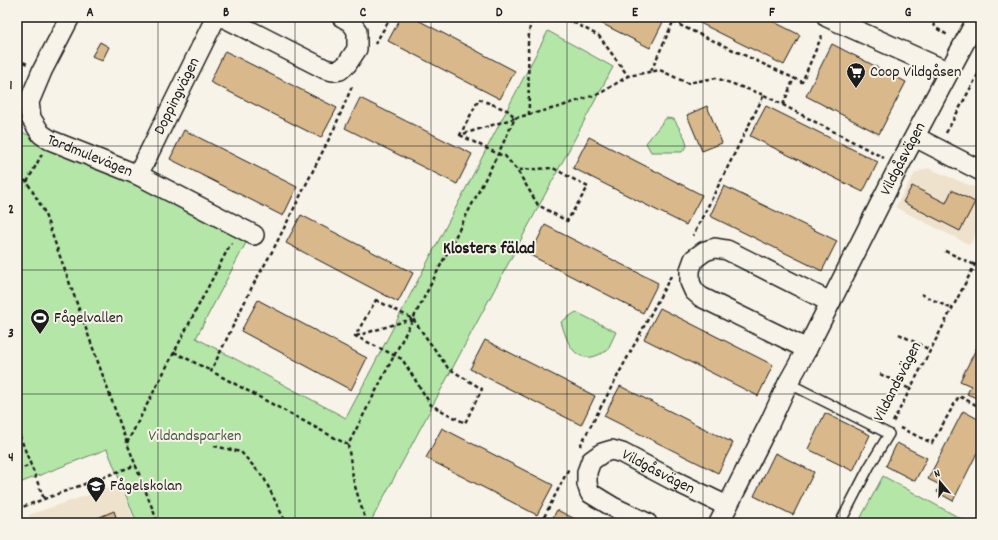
<svg xmlns="http://www.w3.org/2000/svg" width="998" height="540" font-family="Dekko,sans-serif">
  <style>
    .built { fill: #eee2cc }
    .green { fill: #b3e6a7; stroke: #688162 }
    .building { fill: #d9b98c; stroke: #1c1c1c }
    .lines { fill: none; stroke-linecap: round; stroke-linejoin: round }
    .lane-casing { stroke: #1c1c1c; stroke-width: 12 }
    .street-casing { stroke: #1c1c1c; stroke-width: 22 }
    .secondary-casing { stroke: #1c1c1c; stroke-width: 25 }
    .path { stroke: #1c1c1c; stroke-width: 2.5; stroke-dasharray: 4 3; stroke-linecap: butt }
    .lane { stroke: #f7f3e8; stroke-width: 9 }
    .street { stroke: #f7f3e8; stroke-width: 19 }
    .secondary { stroke: #f7f3e8; stroke-width: 22 }
    .grid { fill: none; stroke: #1c1c1c; stroke-width: 1; stroke-opacity: 0.55 }
    .labels { text-anchor: middle; dominant-baseline: central; stroke-width: 4; stroke-linejoin: round; paint-order: stroke }
    .poi-label { font-size: 16px; fill: #1c1c1c; stroke: #f7f3e8; text-anchor: start }
    .street-label { font-size: 16px; fill: #1c1c1c; stroke: #f7f3e8 }
    .park-label { font-size: 16px; fill: #495946; stroke: #f7f3e8 }
    .neighbourhood-label { font-size: 17px; font-weight: bold; fill: #1c1c1c; stroke: #f7f3e8 }
    .neatline { fill: none; stroke: #1c1c1c; stroke-width: 1.5 }
    .grid-label { font-size: 13px; text-anchor: middle; font-weight: bold; fill: #1c1c1c }
  </style>
  <rect width="100%" height="100%" fill="#f7f3e8"/>
  <filter id="ink" filterUnits="userSpaceOnUse"><feTurbulence type="fractalNoise" baseFrequency=".025" numOctaves="2"/><feDisplacementMap in="SourceGraphic" scale="8" xChannelSelector="R" yChannelSelector="G"/><feConvolveMatrix kernelMatrix="1 2 1 2 8 2 1 2 1" color-interpolation-filters="sRGB"/></filter>
  <g filter="url(#ink)">
    <!-- built -->
    <g class="built">
      <polygon points="928,168 981,190 981,222 970,245 895,207 915,173"/>
      <polygon points="120,484 135,523 32,523 29,515"/>
    </g>
    <!-- green -->
    <g class="green">
      <polygon points="548,31 613,67 370,523 137,523 107,449 17,484 17,130 185,204 249,237 196,338 346,418"/>
      <polygon points="666,118 674,119 685,138 687,146 682,152 651,152 646,143"/>
      <path d="M576,312L616,332L607,351C602,353 597,356 592,357C571,360 566,337 561,322Z"/>
      <polygon points="883,476 967,522 966,523 858,523"/>
    </g>
    <!-- building -->
    <g class="building">
      <polygon points="401,17 412,17 515,71 500,99 388,41"/>
      <polygon points="589,17 660,17 664,20 650,48"/>
      <polygon points="688,17 764,17 800,35 784,65"/>
      <polygon points="100,42 109,47 102,61 92,56"/>
      <polygon points="832,44 906,82 879,134 806,96"/>
      <polygon points="225,51 337,108 321,138 210,82"/>
      <polygon points="360,98 472,154 457,184 345,128"/>
      <polygon points="707,106 722,143 702,151 687,115"/>
      <polygon points="766,106 878,162 863,192 750,136"/>
      <polygon points="184,130 297,187 283,216 170,159"/>
      <polygon points="589,137 702,195 686,225 573,168"/>
      <polygon points="724,186 837,241 822,271 710,216"/>
      <polygon points="912,186 946,203 952,190 975,202 960,231 903,202"/>
      <polygon points="301,215 413,273 398,302 286,243"/>
      <polygon points="545,225 658,283 643,313 530,255"/>
      <polygon points="258,300 367,358 351,390 241,331"/>
      <polygon points="660,308 773,365 758,396 644,339"/>
      <polygon points="981,339 981,400 967,394 971,386 960,381"/>
      <polygon points="485,340 595,396 581,425 470,369"/>
      <polygon points="620,386 733,443 718,473 604,416"/>
      <polygon points="963,411 978,419 981,413 981,445 953,501 937,492 940,485 928,479"/>
      <polygon points="825,413 870,435 853,471 808,449"/>
      <polygon points="442,428 553,485 537,515 426,458"/>
      <polygon points="897,443 927,458 915,481 886,466"/>
      <polygon points="775,453 814,472 793,515 754,496"/>
      <polygon points="557,510 583,523 550,523"/>
      <polygon points="114,511 118,523 88,523 88,522"/>
    </g>
    <g class="lines">
      <defs>
        <polyline id="lane" points="788,383 889,434 869,467 840,523"/>
        <g id="street">
          <path id="s1" d="M70,17L42,71L29,102L31,118L41,134L50,140L138,175L254,235"/>
          <polyline points="223,17 325,69 333,71 340,70 347,64 357,49 357,31 353,25 349,21 342,17"/>
          <polyline points="827,17 949,72"/>
          <polyline points="915,137 981,171"/>
          <path id="s2" d="M138,175L216,17"/>
          <polyline points="807,349 701,297 694,291 690,282 690,270 694,259 705,251 715,248 727,250 830,302"/>
          <path id="s3" d="M647,523L613,507L590,493L587,484V472L591,461L602,453L612,450L622,453L673,480L727,506"/>
          <path id="s4" d="M719,523L770,422L788,383L807,349L899,166L978,17"/>
        </g>
        <polyline id="secondary" points="975,17 981,20"/>
      </defs>
      <!-- lane casing -->
      <use href="#lane" class="lane-casing"/>
      <!-- street casing -->
      <use href="#street" class="street-casing"/>
      <!-- secondary casing -->
      <use href="#secondary" class="secondary-casing"/>
      <!-- path -->
      <g class="path">
        <polyline points="553,17 573,22 599,36 628,76"/>
        <polyline points="930,17 936,28 949,36"/>
        <polyline points="673,22 802,82 823,33"/>
        <polyline points="375,44 391,17"/>
        <polyline points="17,59 27,64"/>
        <polyline points="651,71 673,22 669,17"/>
        <polyline points="764,95 884,158"/>
        <polygon points="479,99 509,111 515,118 460,135"/>
        <polyline points="783,105 794,78"/>
        <polyline points="529,115 528,43 531,17"/>
        <polyline points="946,133 981,69"/>
        <polyline points="460,135 498,154 505,156 517,170 553,168 588,187 567,221 538,205 517,170"/>
        <polyline points="17,177 27,182 43,209 127,443 158,523"/>
        <polyline points="27,182 42,154"/>
        <polyline points="945,251 975,265"/>
        <polyline points="921,294 952,309"/>
        <polygon points="376,300 413,319 448,368 482,389 465,423 431,405 402,359 355,336"/>
        <polyline points="899,334 930,350"/>
        <polyline points="356,336 412,319"/>
        <polyline points="174,352 211,371"/>
        <polyline points="880,374 910,389"/>
        <polyline points="893,422 981,253"/>
        <polyline points="900,428 932,443 959,396 978,406 981,405"/>
        <polyline points="17,429 44,499"/>
        <polyline points="127,443 231,243"/>
        <polyline points="348,445 211,371 253,285 273,250 334,129 353,84"/>
        <polyline points="214,446 241,452 264,478 286,523"/>
        <polyline points="580,446 671,276"/>
        <polyline points="17,470 31,465"/>
        <polyline points="17,509 136,465"/>
        <polyline points="363,523 365,519 354,483 348,445 498,154 515,118 559,107 601,93 628,76 660,70 687,83 716,78 764,95 693,236"/>
        <polyline points="541,523 569,468"/>
        <polyline points="979,523 981,519"/>
      </g>
      <!-- lane -->
      <use href="#lane" class="lane"/>
      <!-- street -->
      <use href="#street" class="street"/>
      <!-- secondary -->
      <use href="#secondary" class="secondary"/>
    </g>
  </g>
  <!-- grid -->
  <path class="grid" d="M158,17V523M295,17V523M431,17V523M567,17V523M703,17V523M840,17V523M17,146H981M17,270H981M17,394H981"/>
  <!-- icons -->
  <defs>
    <symbol id="supermarket-pin" viewBox="-11 -11 22 30"><path d="M0 17L-7.5 6A9.5 9.5 0 1 1 7.5 6Z" fill="#1c1c1c" stroke="#f7f3e8"/><path d="M-6-5.5h2.5l.6 2H6L4.5 2H-2.5L-4.4-4H-6ZM-1.5 3.2a1.3 1.3 0 1 0 .1 0ZM3 3.2a1.3 1.3 0 1 0 .1 0Z" fill="#fff"/></symbol>
    <symbol id="stadium-pin" viewBox="-11 -11 22 30"><path d="M0 17L-7.5 6A9.5 9.5 0 1 1 7.5 6Z" fill="#1c1c1c" stroke="#f7f3e8"/><path d="M0-5a6.5 5 0 1 0 0 10a6.5 5 0 1 0 0-10ZM-3.5-1.8h7v3.6h-7Z" fill="#fff"/></symbol>
    <symbol id="school-pin" viewBox="-11 -11 22 30"><path d="M0 17L-7.5 6A9.5 9.5 0 1 1 7.5 6Z" fill="#1c1c1c" stroke="#f7f3e8"/><path d="M0-5L7-2L0 1L-7-2ZM-4 1L0 2.5L4 1V4Q0 6-4 4Z" fill="#fff"/></symbol>
  </defs>
  <g fill-rule="evenodd">
    <use href="#supermarket-pin" x="845" y="61" width="22" height="30"/>
    <use href="#stadium-pin" x="29" y="307" width="22" height="30"/>
    <use href="#school-pin" x="85" y="475" width="22" height="30"/>
  </g>
  <g class="labels">
    <!-- poi labels -->
    <g class="poi-label">
      <text x="870" y="72">Coop Vildgåsen</text>
      <text x="54" y="318">Fågelvallen</text>
      <text x="110" y="486">Fågelskolan</text>
    </g>
    <!-- street labels -->
    <g class="street-label">
      <text stroke="none"><textPath href="#s2" startOffset="88">Doppingvägen</textPath></text>
      <text stroke="none"><textPath href="#s1" startOffset="183">Tordmulevägen</textPath></text>
      <text stroke="none"><textPath href="#s4" startOffset="408">Vildgåsvägen</textPath></text>
      <text transform="translate(898 382) rotate(-63)">Vildandsvägen</text>
      <text stroke="none"><textPath href="#s3" startOffset="173">Vildgåsvägen</textPath></text>
    </g>
    <!-- park labels -->
    <g class="park-label">
      <text x="195" y="436">Vildandsparken</text>
    </g>
    <!-- neighbourhood labels -->
    <g class="neighbourhood-label">
      <text x="489" y="250">Klosters fälad</text>
    </g>
  </g>
  <!-- margin -->
  <rect width="998" height="540" fill="none" stroke="#f7f3e8" stroke-width="44"/>
  <!-- north arrow -->
  <g transform="translate(940 482) rotate(341)" stroke="#f7f3e8" stroke-width="3" paint-order="stroke">
  <path d="M0-3L7 15L0 10L-7 15Z" fill="#1c1c1c"/>
  <text y="-6" font-size="11" font-weight="bold" text-anchor="middle" fill="#1c1c1c">N</text>
  </g>
  <rect x="22" y="22" width="954" height="496" class="neatline"/>
  <g class="grid-label">
    <text x="90" y="16">A</text>
    <text x="226" y="16">B</text>
    <text x="363" y="16">C</text>
    <text x="499" y="16">D</text>
    <text x="635" y="16">E</text>
    <text x="772" y="16">F</text>
    <text x="908" y="16">G</text>
    <text x="11" y="89">1</text>
    <text x="11" y="213">2</text>
    <text x="11" y="337">3</text>
    <text x="11" y="461">4</text>
  </g>
</svg>
